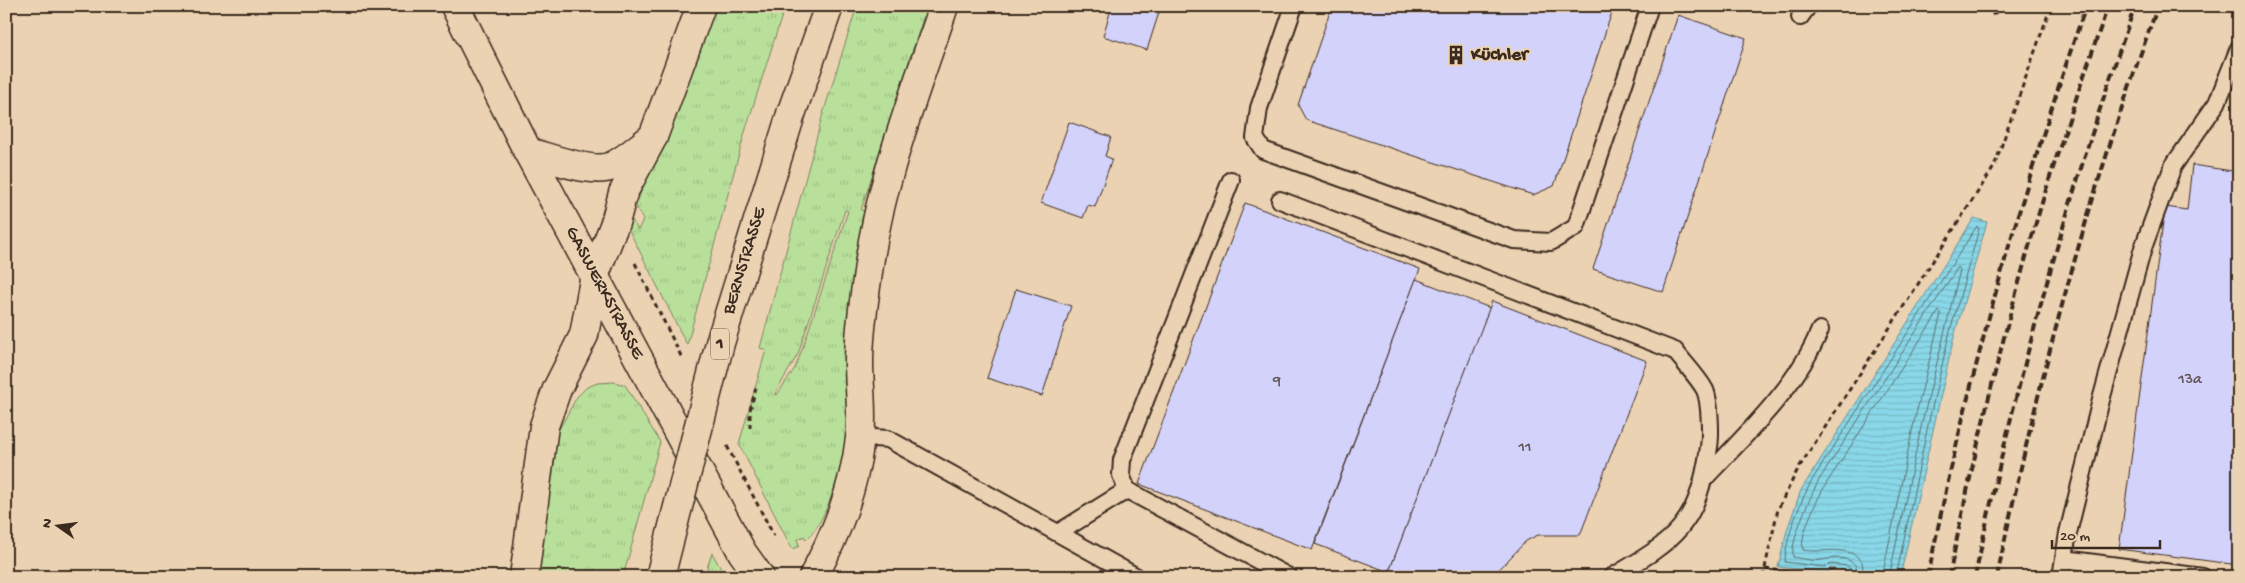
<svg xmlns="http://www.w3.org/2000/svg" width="2245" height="583" font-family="'Gochi Hand',sans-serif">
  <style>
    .grass { fill: url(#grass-tufts); stroke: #7a855c; fill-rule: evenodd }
    .water { fill: url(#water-rules); stroke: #6a9297 }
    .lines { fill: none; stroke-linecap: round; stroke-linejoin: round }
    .shore { stroke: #5a6f6f; stroke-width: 1 }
    .building { fill: #d3d2fb; stroke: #3b2a1e }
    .service-casing { stroke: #3b2a1e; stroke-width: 20 }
    .minor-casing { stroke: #3b2a1e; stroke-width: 31 }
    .tertiary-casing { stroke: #3b2a1e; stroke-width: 31 }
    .primary-casing { stroke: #3b2a1e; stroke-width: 31 }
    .path { stroke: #3b2a1e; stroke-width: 3; stroke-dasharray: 5 4; stroke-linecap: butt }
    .service { stroke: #ebd2b3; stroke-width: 16 }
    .minor { stroke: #ebd2b3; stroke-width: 28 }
    .tertiary { stroke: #ebd2b3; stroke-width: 28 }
    .primary { stroke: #ebd2b3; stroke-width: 28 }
    .rail { stroke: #3b2a1e; stroke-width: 4; stroke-dasharray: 8 4; stroke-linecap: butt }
    .primary-bridge-casing { stroke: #3b2a1e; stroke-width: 31; stroke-linecap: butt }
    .primary-bridge { stroke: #ebd2b3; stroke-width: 28 }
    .labels { text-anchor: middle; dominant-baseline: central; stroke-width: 4; stroke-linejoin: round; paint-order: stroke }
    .number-label { font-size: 16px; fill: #615455 }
    .shield { fill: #ebd2b3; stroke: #705c4b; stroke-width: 1 }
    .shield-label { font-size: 18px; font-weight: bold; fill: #3b2a1e }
    .poi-label { font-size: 19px; font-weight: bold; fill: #3b2a1e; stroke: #ebd2b3; text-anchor: start }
    .street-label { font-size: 19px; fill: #3b2a1e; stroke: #ebd2b3 }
  </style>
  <defs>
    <pattern id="grass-tufts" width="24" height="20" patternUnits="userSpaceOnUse" patternTransform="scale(1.25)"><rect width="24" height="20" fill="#b9e09b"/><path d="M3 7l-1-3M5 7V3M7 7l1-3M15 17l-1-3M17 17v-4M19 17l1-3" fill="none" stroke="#a0c085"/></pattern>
    <pattern id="water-rules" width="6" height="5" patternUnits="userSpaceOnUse" patternTransform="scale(1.25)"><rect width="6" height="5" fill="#89d7e8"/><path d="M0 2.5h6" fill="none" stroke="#77b9c7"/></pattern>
  </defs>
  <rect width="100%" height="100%" fill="#ebd2b3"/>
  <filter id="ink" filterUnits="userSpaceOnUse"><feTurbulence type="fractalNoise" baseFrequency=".02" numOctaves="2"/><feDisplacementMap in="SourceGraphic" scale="10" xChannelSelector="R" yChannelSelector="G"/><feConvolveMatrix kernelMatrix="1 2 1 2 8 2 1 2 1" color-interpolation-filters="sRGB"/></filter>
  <g filter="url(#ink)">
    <!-- grass -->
    <g class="grass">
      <polygon points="711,6 785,6 744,135 687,345 628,228 632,220 638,230 643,220 636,206 670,109"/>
      <path d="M857,6H927L861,210L868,212C862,264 856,315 850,367C847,390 849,413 846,435C843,465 828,520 806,540L804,536L797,540L800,546L792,549L739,444L766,350L760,348L822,117ZM845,210L848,211L803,347L795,368L777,395L776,392L798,354Z"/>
      <polygon points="614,382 625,385 660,442 623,577 537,577 558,431 577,397 587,387 598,383"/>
      <polygon points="712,553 725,576 726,577 704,577"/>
    </g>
    <!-- water -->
    <polygon class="water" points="1974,218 1987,222 1954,337 1900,577 1846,577 1846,571 1830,568 1829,572 1778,567 1787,530 1801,490"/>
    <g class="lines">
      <!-- shore -->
      <g class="shore">
        <path d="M1851,577V569L1847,566L1831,564L1824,567L1785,562C1785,537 1802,498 1814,477L1977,226L1979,229L1949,335L1928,425L1896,577"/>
        <path d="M1857,577L1856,566C1847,555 1833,558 1822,560C1814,562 1801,558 1793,557C1790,540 1811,496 1819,480L1958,267L1960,270L1922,423L1889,577"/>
        <path d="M1864,577L1862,562C1849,543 1822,554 1803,550C1799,535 1818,498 1826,484L1939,311L1941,314L1914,422L1882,577"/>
      </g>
    </g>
    <!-- building -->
    <g class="building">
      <polygon points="1112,6 1161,6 1147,50 1103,36"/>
      <polygon points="1332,6 1614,6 1554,186 1533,195 1306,120 1298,105"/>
      <polygon points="1678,15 1746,38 1663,292 1593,269"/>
      <polygon points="1069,122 1111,137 1105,156 1112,159 1095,207 1088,205 1083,218 1041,203"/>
      <polygon points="2192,165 2239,172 2239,565 2119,549 2165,207 2187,210"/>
      <polygon points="1245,203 1420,269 1312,550 1139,484"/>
      <polygon points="1416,279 1490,308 1389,572 1315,544"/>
      <polygon points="1016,289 1071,306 1042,396 987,378"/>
      <polygon points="1492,301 1647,361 1580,535 1538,535 1526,541 1492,577 1387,577"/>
    </g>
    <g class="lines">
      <defs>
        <g id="service">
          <polyline points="1294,6 1259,108 1255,138 1263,150 1514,240 1551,242 1576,227 1650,6"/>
          <polyline points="1800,17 1808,6"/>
          <polyline points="1231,180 1122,460 1121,475 1127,490 1289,577"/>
          <path d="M1280,200L1675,351C1684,363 1698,377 1705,390C1710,401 1711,435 1709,447C1698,525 1677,539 1612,577"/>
          <polyline points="860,437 888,439 1137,577"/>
          <path d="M1705,478C1746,434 1797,387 1820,330"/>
          <polyline points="1058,533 1127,490"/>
          <polyline points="2064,559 2203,577"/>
          <polyline points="2061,577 2068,533 2101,400 2143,248 2173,166 2217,103 2239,48"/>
        </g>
        <g id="minor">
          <polyline points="455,6 528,152 742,552 760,577"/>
          <path d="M528,152C548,157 593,175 612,166C626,160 640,146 653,137"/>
        </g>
        <g id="tertiary">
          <polyline points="524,577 544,426 557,389 584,335 595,274 615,223 623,193 653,137 701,6"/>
          <path d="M813,577C837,532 854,489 860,438C863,413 859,387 859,362C859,332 864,301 868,272C880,180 915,93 944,6"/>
        </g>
        <polyline id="primary" points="791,114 829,6"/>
      </defs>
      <!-- service casing -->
      <use href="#service" class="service-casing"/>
      <!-- minor casing -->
      <use href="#minor" class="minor-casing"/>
      <!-- tertiary casing -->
      <use href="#tertiary" class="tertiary-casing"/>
      <!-- primary casing -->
      <use href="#primary" class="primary-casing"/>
      <!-- path -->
      <g class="path">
        <polyline points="1992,15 2005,6"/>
        <polyline points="635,263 682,358"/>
        <polyline points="750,428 750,410 756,388"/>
        <polyline points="727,446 774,536"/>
        <polyline points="1765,569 1830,577"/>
        <polyline points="1763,577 1778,509 1798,469 1994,167 2051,6"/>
      </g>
      <!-- service -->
      <use href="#service" class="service"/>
      <!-- minor -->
      <use href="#minor" class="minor"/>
      <!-- tertiary -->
      <use href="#tertiary" class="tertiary"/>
      <!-- primary -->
      <use href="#primary" class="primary"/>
      <!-- rail -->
      <g class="rail">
        <path d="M1928,577C1966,382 2021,193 2086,6"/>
        <path d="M1949,577C1970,473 1994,370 2023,268C2047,180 2078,93 2108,6"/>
        <path d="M1975,577C2015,382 2069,193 2135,6"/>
        <path d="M1997,577C2037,383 2089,192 2158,6"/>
      </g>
      <defs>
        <polyline id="primary-bridge" points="660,577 720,343 791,114"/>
      </defs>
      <!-- primary-bridge casing -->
      <use href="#primary-bridge" class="primary-bridge-casing"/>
      <!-- primary-bridge -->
      <use href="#primary-bridge" class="primary-bridge"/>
    </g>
  </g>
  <!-- icons -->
  <defs>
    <symbol id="building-bare" viewBox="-9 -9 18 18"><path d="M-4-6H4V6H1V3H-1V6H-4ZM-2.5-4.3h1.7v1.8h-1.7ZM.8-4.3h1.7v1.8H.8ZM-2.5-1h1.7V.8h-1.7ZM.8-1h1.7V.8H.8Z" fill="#3b2a1e" stroke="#ebd2b3" stroke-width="2.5" paint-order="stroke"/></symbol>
  </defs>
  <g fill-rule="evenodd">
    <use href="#building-bare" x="1442" y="41" width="28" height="28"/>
  </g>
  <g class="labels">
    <!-- number labels -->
    <g class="number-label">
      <text x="2190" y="380">13a</text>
      <text x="1277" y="382">9</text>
      <text x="1525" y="448">11</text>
    </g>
    <!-- shield labels -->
    <rect class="shield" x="711" y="328.5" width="18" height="31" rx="4"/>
    <g class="shield-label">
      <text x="720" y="344">1</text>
    </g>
    <!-- poi labels -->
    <g class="poi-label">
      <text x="1471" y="55">Küchler</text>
    </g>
    <!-- street labels -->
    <g class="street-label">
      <text transform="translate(745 261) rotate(-73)">BERNSTRASSE</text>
      <text transform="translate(604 293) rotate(62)">GASWERKSTRASSE</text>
    </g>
  </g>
  <!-- margin -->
  <rect width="2245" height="583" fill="none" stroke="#ebd2b3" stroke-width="25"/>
  <rect x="12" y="12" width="2220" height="558" fill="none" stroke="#3b2a1e" stroke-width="2" filter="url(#ink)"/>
  <!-- north arrow -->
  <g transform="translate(58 526) rotate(284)" stroke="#ebd2b3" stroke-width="4" paint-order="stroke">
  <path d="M0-4L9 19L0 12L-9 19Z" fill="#3b2a1e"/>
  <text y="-8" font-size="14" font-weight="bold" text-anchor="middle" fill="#3b2a1e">N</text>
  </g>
  <!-- scale -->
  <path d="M2052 540v8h108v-8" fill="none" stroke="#3b2a1e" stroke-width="2.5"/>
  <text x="2060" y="540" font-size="15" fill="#3b2a1e" stroke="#ebd2b3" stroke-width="4" paint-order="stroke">20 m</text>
</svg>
